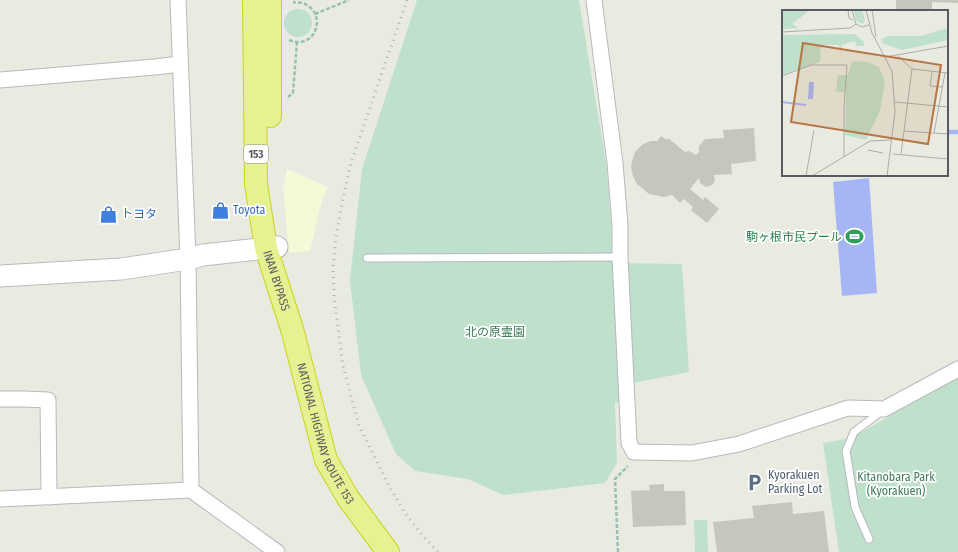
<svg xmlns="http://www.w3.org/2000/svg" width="958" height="552" font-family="'Fira Sans Condensed','Noto Sans JP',sans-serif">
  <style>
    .commercial { fill: #f5f9d7 }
    .green { fill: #bfe0cb }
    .water { fill: #a6b6f5 }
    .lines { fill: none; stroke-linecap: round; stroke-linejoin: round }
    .stream { stroke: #a6b6f5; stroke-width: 4.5 }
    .building { fill: #c6c6bd }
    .lane-casing { stroke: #b8b8be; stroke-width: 9 }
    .street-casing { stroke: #b8b8be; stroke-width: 17 }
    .secondary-casing { stroke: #b9bac1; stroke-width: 23 }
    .highway-casing { stroke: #cad418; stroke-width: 24 }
    .path { stroke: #9abfb3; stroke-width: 2.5; stroke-dasharray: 4 2; stroke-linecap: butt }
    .lane { stroke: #fff; stroke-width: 7 }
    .street { stroke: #fff; stroke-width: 15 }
    .secondary { stroke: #fff; stroke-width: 21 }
    .highway { stroke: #e6f192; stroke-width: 22 }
    .rail { stroke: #b3b3b4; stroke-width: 3; stroke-dasharray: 1 5; stroke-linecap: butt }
    .labels { text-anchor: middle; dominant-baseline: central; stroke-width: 3.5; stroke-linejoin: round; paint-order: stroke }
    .shield { fill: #fff; stroke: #8b8c90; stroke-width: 1 }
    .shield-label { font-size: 11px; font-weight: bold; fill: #595a60 }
    .shop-label { font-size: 12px; fill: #366cbe; stroke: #fff; text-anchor: start }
    .leisure-label { font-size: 12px; fill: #27864d; stroke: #fff; text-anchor: end }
    .street-label { font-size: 12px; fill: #595a60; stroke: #fff }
    .park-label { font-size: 12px; fill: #3c7c56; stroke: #fff }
    .service-label { font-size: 12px; fill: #4e5e75; stroke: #fff; text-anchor: start }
    .inset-river { fill: none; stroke: #a6b6f5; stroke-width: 2 }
    .inset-road { fill: none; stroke: #abada9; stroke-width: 1 }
    .view { fill: #b67645; fill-opacity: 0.15; stroke: #b67645; stroke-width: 2 }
    .inset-edge { fill: none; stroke: #595a60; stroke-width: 2 }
  </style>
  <rect width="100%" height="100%" fill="#e9ebe1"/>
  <!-- commercial -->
  <polygon class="commercial" points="287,169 328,187 321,204 310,251 289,253 283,188"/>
  <!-- green -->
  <g class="green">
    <polygon points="417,0 579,0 607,169 614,263 682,264 689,372 622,385 623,401 615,403 617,463 605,483 503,495 468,479 415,471 396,454 361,375 350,280 362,169"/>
    <circle cx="298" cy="23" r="14"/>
    <polygon points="958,377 958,552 839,552 823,443 851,438"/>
    <polygon points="694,520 707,520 708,552 695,552"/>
  </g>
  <!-- water -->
  <polygon class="water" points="869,178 877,293 842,296 833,182"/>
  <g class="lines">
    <!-- stream -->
    <polyline class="stream" points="947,132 958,132"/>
  </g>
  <!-- building -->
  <g class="building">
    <polygon points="896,0 958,0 958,3 932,2 932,11 896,11"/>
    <polygon points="754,128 756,161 731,164 732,174 714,175 715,181 712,185 706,187 700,183 699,178 690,189 703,200 705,197 719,209 707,223 691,210 693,207 684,199 680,203 672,195 664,197 649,194 637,184 633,176 631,167 632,161 635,152 643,144 651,141 657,141 661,136 667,140 668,138 685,152 689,151 696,155 699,152 699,146 705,139 724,138 723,130"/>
    <polygon points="664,484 664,491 685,491 686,525 633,527 631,491 650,490 649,485"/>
    <polygon points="792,502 793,514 824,511 829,552 717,552 713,522 754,518 752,506"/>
  </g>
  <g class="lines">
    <defs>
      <g id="lane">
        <polyline points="367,258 620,257"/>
        <polyline points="869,539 855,507 846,451 854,432 882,411"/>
      </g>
      <g id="street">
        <polyline points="178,0 188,259 191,490"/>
        <polyline points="594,0 615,163 620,225 620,257 629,443 634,452 692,453 739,444 848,408 884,409 958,369"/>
        <polyline points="0,80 155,67 180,64"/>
        <polyline points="0,399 24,399 48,400 49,497"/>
        <polyline points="0,499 191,490 277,552"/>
      </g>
      <polyline id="secondary" points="0,276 121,269 188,259 203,255 277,247"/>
      <g id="highway">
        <path id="s1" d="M254,0L256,184L266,248L292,329L326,460L348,498L388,552"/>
        <polyline points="270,0 270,116"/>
      </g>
    </defs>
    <!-- lane casing -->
    <use href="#lane" class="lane-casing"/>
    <!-- street casing -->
    <use href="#street" class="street-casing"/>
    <!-- secondary casing -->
    <use href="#secondary" class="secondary-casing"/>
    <!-- highway casing -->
    <use href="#highway" class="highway-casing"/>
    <!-- path -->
    <g class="path">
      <polyline points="315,14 349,0"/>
      <path d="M289,40C315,51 328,15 305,4C302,2 297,3 293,2"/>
      <polyline points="288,97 293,93 297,42"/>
      <polyline points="618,552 615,479 628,466"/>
    </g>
    <!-- lane -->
    <use href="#lane" class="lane"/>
    <!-- street -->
    <use href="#street" class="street"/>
    <!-- secondary -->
    <use href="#secondary" class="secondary"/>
    <!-- highway -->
    <use href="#highway" class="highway"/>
    <!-- rail -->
    <polyline class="rail" points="407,0 350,166 342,203 336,237 333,268 334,296 343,366 359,426 389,486 405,513 423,536 438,552"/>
  </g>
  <!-- icons -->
  <defs>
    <symbol id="shop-bare" viewBox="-9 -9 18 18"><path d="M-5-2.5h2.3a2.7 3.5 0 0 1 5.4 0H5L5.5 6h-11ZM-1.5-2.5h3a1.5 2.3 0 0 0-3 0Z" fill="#3f7fe0" stroke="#fff" stroke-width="2.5" paint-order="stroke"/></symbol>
    <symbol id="stadium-bare" viewBox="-9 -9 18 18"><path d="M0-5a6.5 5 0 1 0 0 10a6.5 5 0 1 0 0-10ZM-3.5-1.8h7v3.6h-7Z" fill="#2e9e5b" stroke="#fff" stroke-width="2.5" paint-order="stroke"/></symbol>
    <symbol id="parking-bare" viewBox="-9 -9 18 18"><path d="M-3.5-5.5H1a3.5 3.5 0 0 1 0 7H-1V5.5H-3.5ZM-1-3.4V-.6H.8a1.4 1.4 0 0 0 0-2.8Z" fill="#5c6f8a" stroke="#fff" stroke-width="2.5" paint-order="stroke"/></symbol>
  </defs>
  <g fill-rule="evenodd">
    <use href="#shop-bare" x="208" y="198" width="25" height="25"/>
    <use href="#shop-bare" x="96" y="202" width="25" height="25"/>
    <use href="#stadium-bare" x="842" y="224" width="25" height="25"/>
    <use href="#parking-bare" x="742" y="470" width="25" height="25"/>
  </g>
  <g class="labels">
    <!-- shield labels -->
    <rect class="shield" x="244" y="145" width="24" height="18" rx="3"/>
    <g class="shield-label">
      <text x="256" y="154">153</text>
    </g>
    <!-- shop labels -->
    <g class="shop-label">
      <text x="233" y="210">Toyota</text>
      <text x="121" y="214">トヨタ</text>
    </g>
    <!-- leisure labels -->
    <g class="leisure-label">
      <text x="842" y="237">駒ヶ根市民プール</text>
    </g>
    <!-- street labels -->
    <g class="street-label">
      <text stroke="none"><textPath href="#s1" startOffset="283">INAN BYPASS</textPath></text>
      <text stroke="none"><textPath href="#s1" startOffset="444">NATIONAL HIGHWAY ROUTE 153</textPath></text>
    </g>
    <!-- park labels -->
    <g class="park-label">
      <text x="495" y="332">北の原霊園</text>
      <text x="896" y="477">Kitanobara Park<tspan x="896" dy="14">(Kyorakuen)</tspan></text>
    </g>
    <!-- service labels -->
    <g class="service-label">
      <text x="768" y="475">Kyorakuen<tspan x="768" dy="14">Parking Lot</tspan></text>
    </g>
  </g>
  <!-- overview -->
  <g transform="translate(782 10)">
    <rect width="166" height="166" fill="#e9ebe1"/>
    <path d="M0,0H28L10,14L16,18L0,19ZM72,0H80L83,10L81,14L74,11ZM166,18V30L120,40L101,34L99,29L107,26H139ZM73,24L82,32V36H74L73,31L60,35L58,44L57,35H39L38,52L0,65V25ZM70,51L85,52L97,57L103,72L98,101L84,130L63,125L64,83L54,81L56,65H66Z" fill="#bfe0cb"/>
    <path d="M27,72H32L31,89H26Z" fill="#a6b6f5"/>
    <path class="inset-river" d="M0,92L24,95"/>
    <path class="inset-road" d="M66,0L67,8L71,10M70,0L74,14L80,17L87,15M84,0L90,23L110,61L113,102L105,166M90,0L94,27M122,0H146M0,22L68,18L74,14M116,46L130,59L166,63M103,47L166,36M150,62L148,76L160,77M0,66L29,55H65L62,97V147M113,92L166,97M122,121L166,124M152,123L163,63M86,140L101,143M111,144L166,149M119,144L130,59M24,166L32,120M30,166L88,131L109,130"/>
    <path class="view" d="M21,33L159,55L146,134L9,112Z"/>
    <rect width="166" height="166" class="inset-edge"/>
  </g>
</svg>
